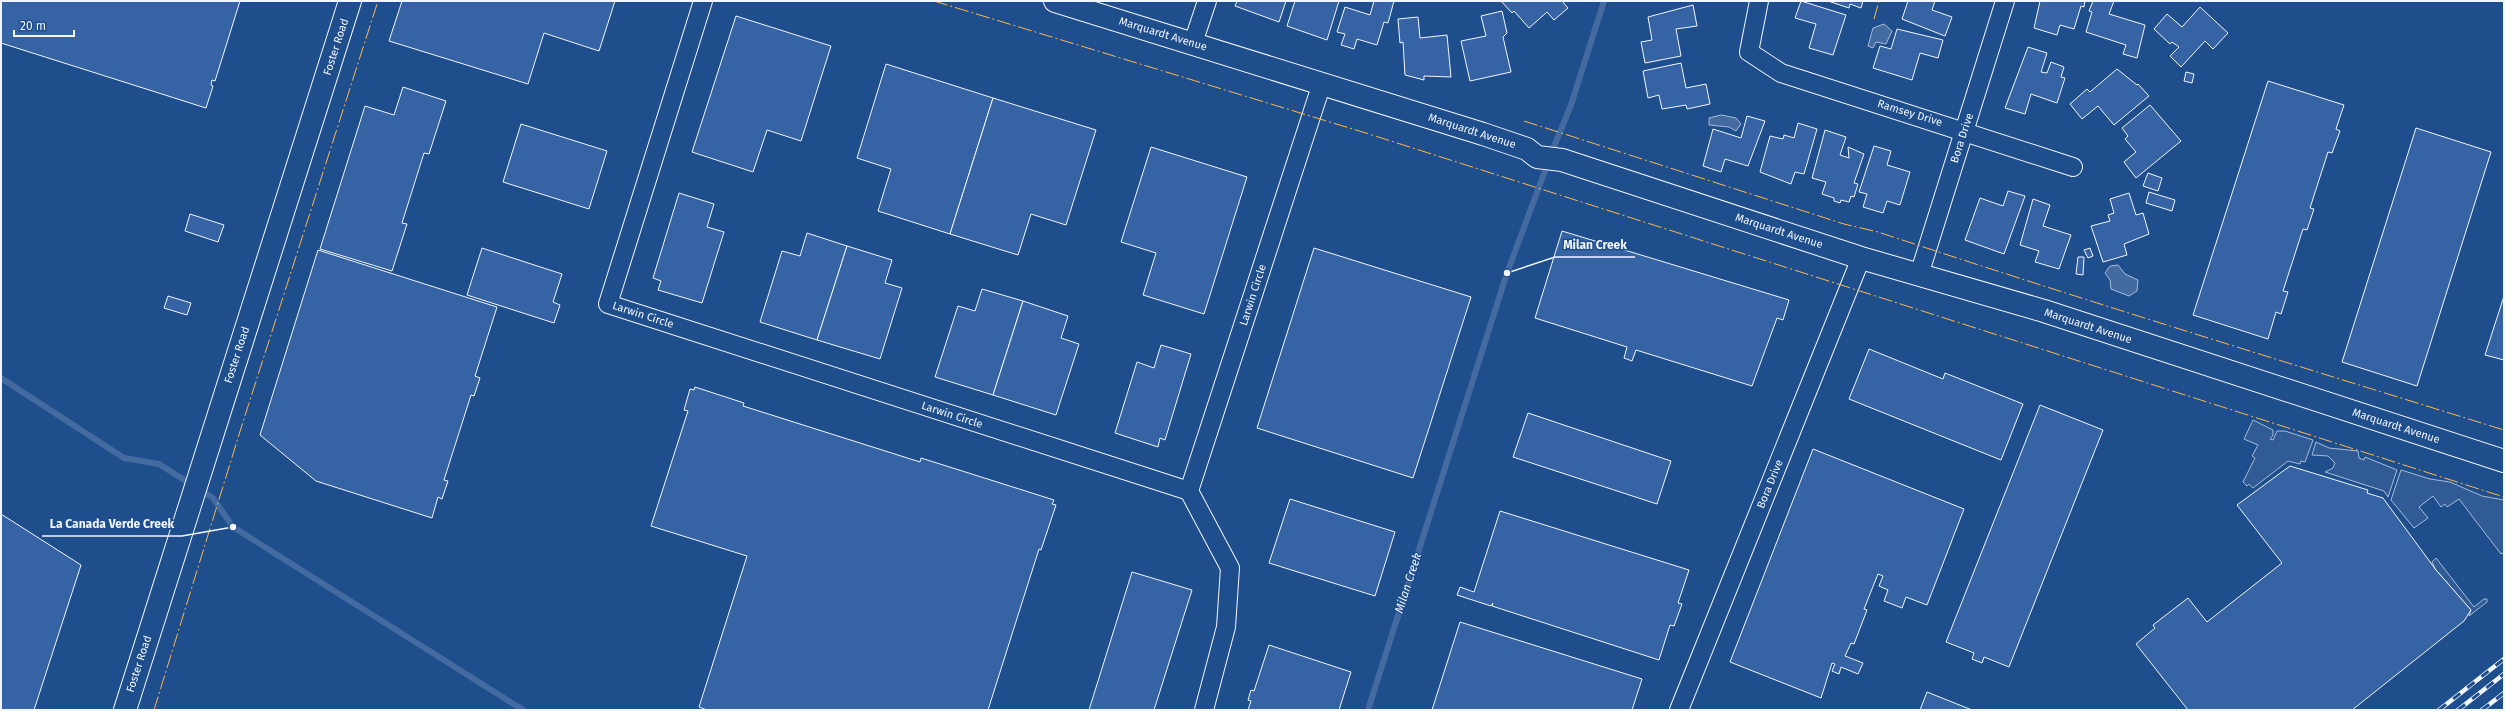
<svg xmlns="http://www.w3.org/2000/svg" width="2505" height="711" font-family="'Fira Sans',sans-serif">
  <style>
    .built { fill: #305b95; stroke: #a8bbd7 }
    .water { fill: #446ba0; stroke: #a8bbd7 }
    .lines { fill: none; stroke-linecap: round; stroke-linejoin: round }
    .stream { stroke: #446ba0; stroke-width: 6 }
    .building { fill: #3563a3; stroke: #f2f6ff }
    .minor-casing { stroke: #f2f6ff; stroke-width: 20 }
    .tertiary-casing { stroke: #f2f6ff; stroke-width: 24 }
    .minor { stroke: #1f4e8c; stroke-width: 18 }
    .tertiary { stroke: #1f4e8c; stroke-width: 22 }
    .rail-casing { stroke: #f2f6ff; stroke-width: 4.5 }
    .rail { stroke: #1f4e8c; stroke-width: 3; stroke-dasharray: 9; stroke-linecap: butt }
    .power { stroke: #ffb74d; stroke-width: 1; stroke-dasharray: 14 3 2 3; stroke-linecap: butt }
    .labels { text-anchor: middle; dominant-baseline: central; stroke-width: 3; stroke-linejoin: round; paint-order: stroke }
    .street-label { font-size: 11px; fill: #f2f6ff; stroke: #1f4e8c }
    .water-label { font-size: 12px; font-style: italic; fill: #f2f6ff; stroke: #1f4e8c }
    .leader { fill: none; stroke: #f2f6ff; stroke-width: 1.5 }
    .callout-dot { fill: #f2f6ff; stroke: #1f4e8c; stroke-width: 1.5 }
    .callout-label { font-size: 12px; text-anchor: middle; font-weight: bold; fill: #f2f6ff; stroke: #1f4e8c; stroke-width: 3; stroke-linejoin: round; paint-order: stroke }
  </style>
  <rect width="100%" height="100%" fill="#1f4e8c"/>
  <!-- built -->
  <g class="built">
    <polygon points="2253,420 2273,430 2273,435 2270,439 2273,440 2277,431 2285,431 2313,440 2305,462 2301,461 2300,464 2288,461 2253,488 2249,484 2247,486 2243,482 2255,458 2252,456 2258,445 2244,439"/>
    <polygon points="2316,442 2329,448 2358,451 2359,458 2364,460 2365,457 2397,470 2388,497 2384,491 2325,472 2333,468 2335,463 2328,456 2312,455"/>
    <polygon points="2401,470 2430,479 2450,482 2482,496 2504,500 2504,552 2501,554 2459,499 2447,507 2445,504 2441,507 2433,496 2419,507 2428,518 2414,528 2391,500"/>
    <polygon points="2436,558 2474,607 2484,599 2487,599 2487,602 2469,616 2471,610 2436,570 2432,562"/>
  </g>
  <!-- water -->
  <g class="water">
    <polygon points="1884,24 1892,31 1886,44 1876,42 1873,48 1868,46 1873,28"/>
    <polygon points="1721,115 1736,118 1741,124 1736,131 1729,127 1709,125 1709,118"/>
    <polygon points="2118,265 2125,274 2138,280 2137,291 2129,296 2111,289 2110,280 2105,273 2110,266"/>
  </g>
  <g class="lines">
    <!-- stream -->
    <g class="stream">
      <polyline points="1551,154 1571,105 1604,1"/>
      <polyline points="1,378 124,458 159,464 213,498 233,527 523,710"/>
      <polyline points="1368,710 1507,273 1548,163"/>
    </g>
  </g>
  <!-- building -->
  <g class="building">
    <polygon points="1,1 240,1 215,81 212,80 211,85 213,86 206,108 1,43"/>
    <polygon points="402,1 615,1 599,51 544,33 528,84 389,41"/>
    <polygon points="1237,1 1286,1 1279,22 1235,6"/>
    <polygon points="1295,1 1339,1 1327,40 1287,26"/>
    <polygon points="1374,1 1394,1 1388,23 1384,22 1377,45 1357,39 1354,49 1341,45 1345,34 1337,32 1345,7 1370,15"/>
    <polygon points="1501,1 1562,1 1568,8 1554,20 1547,12 1529,28 1514,11 1512,13"/>
    <polygon points="1801,1 1846,15 1833,55 1809,48 1816,24 1795,18"/>
    <polygon points="1828,1 1863,1 1861,8 1850,4 1849,8"/>
    <polygon points="1908,1 1935,1 1932,10 1952,17 1945,36 1902,19"/>
    <polygon points="2040,1 2085,1 2084,7 2081,6 2074,29 2060,25 2057,35 2034,28"/>
    <polygon points="2093,1 2114,1 2109,14 2145,25 2137,58 2123,54 2126,45 2086,32 2092,12 2089,11"/>
    <polygon points="1693,5 1697,26 1676,29 1681,56 1645,63 1641,42 1652,40 1648,17"/>
    <polygon points="2200,7 2228,33 2213,49 2205,41 2181,67 2170,56 2179,47 2172,42 2170,44 2154,29 2167,14 2182,27"/>
    <polygon points="1502,11 1507,33 1503,37 1511,72 1470,81 1461,41 1486,36 1481,16"/>
    <polygon points="736,16 831,46 801,141 767,130 753,172 692,152"/>
    <polygon points="1418,17 1420,38 1447,35 1451,77 1424,76 1424,80 1405,75 1403,42 1400,43 1398,19"/>
    <polygon points="1897,29 1943,40 1938,58 1920,53 1912,80 1873,68 1880,46 1891,49"/>
    <polygon points="2028,47 2047,53 2041,72 2047,73 2051,62 2064,67 2061,77 2065,78 2057,103 2031,94 2025,114 2005,108"/>
    <polygon points="1681,63 1686,88 1706,84 1710,104 1687,109 1686,105 1662,109 1659,95 1648,98 1643,71"/>
    <polygon points="886,64 993,98 950,234 878,211 891,169 857,158"/>
    <polygon points="2117,69 2137,85 2138,84 2149,96 2114,125 2098,106 2082,119 2070,104 2087,89 2090,92"/>
    <polygon points="2186,72 2194,74 2192,83 2184,81"/>
    <polygon points="2268,81 2344,105 2336,129 2340,131 2332,153 2328,152 2310,208 2314,209 2307,230 2303,229 2283,291 2288,292 2281,314 2276,312 2268,339 2193,315"/>
    <polygon points="403,87 446,101 429,154 424,153 402,223 407,224 392,271 320,249 365,106 394,115"/>
    <polygon points="993,98 1096,130 1066,225 1031,214 1018,255 950,234"/>
    <polygon points="2150,105 2181,141 2136,178 2124,162 2136,152 2125,139 2128,136 2122,128"/>
    <polygon points="1747,116 1765,121 1748,166 1725,159 1721,172 1703,166 1713,129 1741,138"/>
    <polygon points="1798,123 1817,129 1804,174 1795,172 1791,184 1760,172 1770,136 1783,139 1784,135 1794,138"/>
    <polygon points="521,124 607,151 589,209 503,182"/>
    <polygon points="2416,128 2491,152 2417,386 2342,362"/>
    <polygon points="1825,130 1846,137 1840,155 1849,158 1848,147 1864,154 1854,183 1858,184 1854,197 1851,196 1849,202 1841,200 1840,203 1834,201 1834,198 1822,194 1826,182 1812,178"/>
    <polygon points="1874,146 1891,151 1887,165 1910,172 1900,205 1887,201 1883,213 1863,207 1867,194 1859,192"/>
    <polygon points="1151,147 1247,177 1204,314 1143,295 1156,253 1121,242"/>
    <polygon points="2148,173 2162,178 2158,191 2143,186"/>
    <polygon points="2008,191 2025,196 2004,254 1965,240 1980,198 2003,206"/>
    <polygon points="2149,192 2175,200 2172,211 2146,203"/>
    <polygon points="679,193 714,204 707,227 724,232 702,303 658,290 661,281 653,278"/>
    <polygon points="2129,193 2136,215 2143,213 2149,234 2124,244 2127,255 2103,262 2091,226 2110,221 2108,215 2114,213 2110,199"/>
    <polygon points="2033,199 2050,205 2043,226 2071,235 2059,269 2035,262 2039,251 2020,245"/>
    <polygon points="190,214 224,225 218,242 185,231"/>
    <polygon points="1562,231 1789,300 1783,320 1777,318 1752,386 1636,350 1632,361 1624,358 1627,347 1535,318"/>
    <polygon points="807,233 847,246 817,340 760,322 782,251 800,256"/>
    <polygon points="847,246 892,260 885,283 902,288 880,359 817,340"/>
    <polygon points="482,248 562,274 553,302 560,305 554,323 467,295"/>
    <polygon points="1314,248 1471,297 1413,478 1257,428"/>
    <polygon points="2090,248 2093,256 2088,258 2084,250"/>
    <polygon points="318,250 497,307 475,376 480,378 474,396 471,395 444,480 448,481 442,499 438,497 432,518 316,481 260,435"/>
    <polygon points="2078,257 2084,257 2083,275 2076,274"/>
    <polygon points="982,289 1023,301 993,395 935,377 958,306 975,311"/>
    <polygon points="168,296 191,303 187,315 164,308"/>
    <polygon points="2504,296 2504,360 2485,355"/>
    <polygon points="1023,301 1068,316 1061,338 1079,344 1056,415 993,395"/>
    <polygon points="1161,345 1191,354 1165,440 1160,438 1158,447 1115,433 1137,362 1154,368"/>
    <polygon points="1869,349 1943,379 1945,373 2023,404 2001,460 1849,399"/>
    <polygon points="695,387 744,403 743,406 920,462 921,458 1054,500 1052,504 1056,505 1041,550 1039,549 988,710 707,710 699,707 747,556 651,526 688,411 684,410 690,389 694,390"/>
    <polygon points="2040,405 2103,430 2009,667 1984,657 1982,663 1972,659 1974,653 1946,642"/>
    <polygon points="1528,413 1671,461 1657,504 1513,457"/>
    <polygon points="1813,449 1964,509 1927,605 1906,597 1902,608 1884,601 1888,590 1879,586 1883,576 1878,574 1864,609 1867,610 1854,644 1851,643 1845,656 1863,663 1858,674 1841,667 1839,674 1832,671 1835,664 1832,663 1821,698 1730,662"/>
    <polygon points="2290,466 2368,490 2367,493 2383,498 2436,570 2471,610 2464,621 2352,710 2188,710 2136,644 2155,628 2153,625 2188,598 2207,622 2282,563 2237,505"/>
    <polygon points="1290,499 1395,532 1375,596 1269,563"/>
    <polygon points="1500,511 1689,570 1678,603 1682,604 1674,626 1670,625 1659,660 1492,606 1493,603 1491,606 1457,595 1460,587 1474,592"/>
    <polygon points="1,514 81,565 34,710 1,710"/>
    <polygon points="1132,572 1192,590 1154,710 1089,710"/>
    <polygon points="1460,622 1642,679 1632,710 1432,710"/>
    <polygon points="1269,645 1351,672 1339,710 1248,710 1251,701 1248,700 1251,690 1254,691"/>
    <polygon points="1927,692 1972,710 1920,710"/>
  </g>
  <g class="lines">
    <defs>
      <g id="minor">
        <polyline points="703,1 608,304 1189,491 1322,83"/>
        <polyline points="1759,1 1749,52 1781,73 2073,167"/>
        <polyline points="1193,43 1207,1"/>
        <polyline points="1919,275 2005,1"/>
        <polyline points="1189,491 1230,568 1226,627 1204,710"/>
        <polyline points="1679,710 1861,258"/>
      </g>
      <g id="tertiary">
        <polyline points="1055,1 1483,134 1527,149 1537,157 1562,160 1861,258 2044,311 2504,461"/>
        <polyline points="125,710 350,1"/>
      </g>
    </defs>
    <!-- minor casing -->
    <use href="#minor" class="minor-casing"/>
    <!-- tertiary casing -->
    <use href="#tertiary" class="tertiary-casing"/>
    <!-- minor -->
    <use href="#minor" class="minor"/>
    <!-- tertiary -->
    <use href="#tertiary" class="tertiary"/>
    <defs>
      <g id="rail">
        <polyline points="2439,710 2504,659"/>
        <polyline points="2458,710 2504,674"/>
        <polyline points="2482,710 2504,693"/>
      </g>
    </defs>
    <!-- rail casing -->
    <use href="#rail" class="rail-casing"/>
    <!-- rail -->
    <use href="#rail" class="rail"/>
    <!-- power -->
    <g class="power">
      <polyline points="934,1 1369,134 2504,497"/>
      <polyline points="1874,19 1879,1"/>
      <path d="M1524,121L1844,224L1878,232C2086,301 2295,365 2504,430"/>
      <polyline points="154,710 242,425 378,1"/>
    </g>
  </g>
  <g class="labels">
    <!-- street labels -->
    <g class="street-label">
      <text transform="translate(1163 34) rotate(17)">Marquardt Avenue</text>
      <text transform="translate(336 47) rotate(-72)">Foster Road</text>
      <text transform="translate(1910 113) rotate(17)">Ramsey Drive</text>
      <text transform="translate(1472 131) rotate(18)">Marquardt Avenue</text>
      <text transform="translate(1962 138) rotate(-72)">Bora Drive</text>
      <text transform="translate(1779 231) rotate(18)">Marquardt Avenue</text>
      <text transform="translate(1253 295) rotate(-72)">Larwin Circle</text>
      <text transform="translate(643 315) rotate(18)">Larwin Circle</text>
      <text transform="translate(2088 326) rotate(18)">Marquardt Avenue</text>
      <text transform="translate(237 355) rotate(-72)">Foster Road</text>
      <text transform="translate(952 415) rotate(18)">Larwin Circle</text>
      <text transform="translate(2396 426) rotate(18)">Marquardt Avenue</text>
      <text transform="translate(1770 484) rotate(-68)">Bora Drive</text>
      <text transform="translate(139 664) rotate(-72)">Foster Road</text>
    </g>
    <!-- water labels -->
    <g class="water-label">
      <text transform="translate(1408 583) rotate(-72)">Milan Creek</text>
    </g>
  </g>
  <!-- callouts -->
  <path class="leader" d="M1507 273L1555 257H1635M233 527L182 536H42"/>
  <g class="callout-dot">
    <circle cx="1507" cy="273" r="4"/>
    <circle cx="233" cy="527" r="4"/>
  </g>
  <g class="callout-label">
    <text x="1595" y="249">Milan Creek</text>
    <text x="112" y="528">La Canada Verde Creek</text>
  </g>
  <!-- border -->
  <rect width="2505" height="711" fill="none" stroke="#f2f6ff" stroke-width="4"/>
  <!-- scale -->
  <path d="M14 30v6h60v-6" fill="none" stroke="#f2f6ff" stroke-width="2"/>
  <text x="20" y="30" font-size="12" fill="#f2f6ff" stroke="#1f4e8c" stroke-width="3" paint-order="stroke">20 m</text>
</svg>
